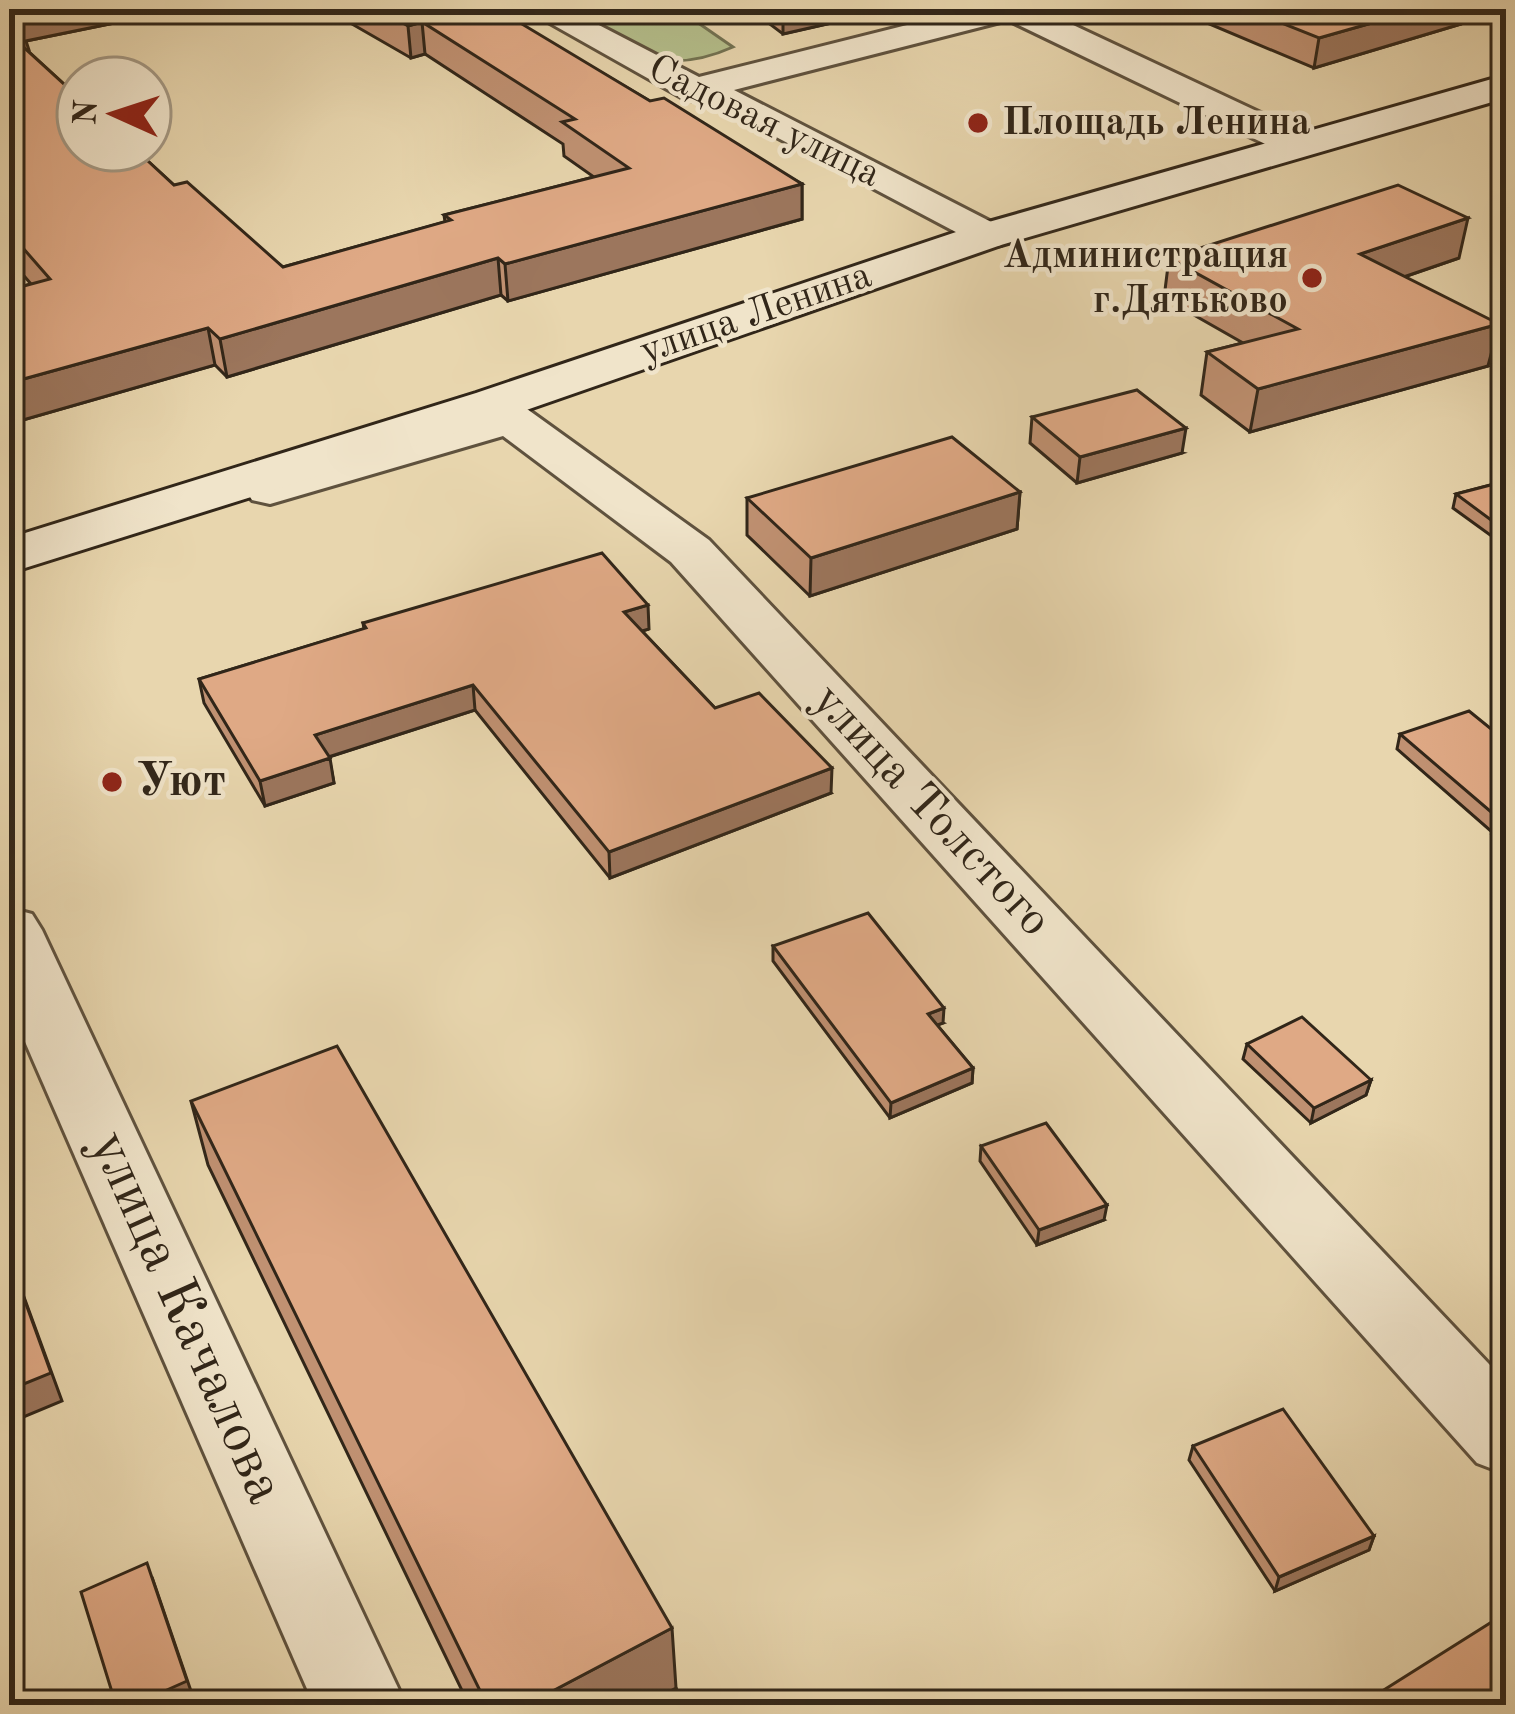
<svg xmlns="http://www.w3.org/2000/svg" width="1515" height="1714" font-family="'Old Standard TT',serif">
  <style>
    .green { fill: #b4be8b; stroke: #727252; stroke-width: 3 }
    .lines { fill: none; stroke-linecap: round; stroke-linejoin: round }
    .street-casing { stroke: #5f523e; stroke-width: 6 }
    .secondary-casing { stroke: #312619; stroke-width: 6 }
    .street { fill: #f0e4ca; fill-rule: evenodd }
    .secondary { fill: #f0e4ca; fill-rule: evenodd }
    .wall { fill: #c09172; stroke: #312619; stroke-width: 3 }
    .shaded-wall { fill: #9c765d; stroke: #312619; stroke-width: 3 }
    .building { fill: #dfa985; stroke: #312619; stroke-width: 3 }
    .poi-dot { fill: #8f2418; stroke: #f0e4ca; stroke-width: 4.5 }
    .labels { text-anchor: middle; dominant-baseline: central; stroke-width: 9; stroke-linejoin: round; paint-order: stroke }
    .far-street-label { font-size: 39px; fill: #312619; stroke: #f0e4ca }
    .far-poi-label { font-size: 39px; font-weight: bold; fill: #312619; stroke: #f0e4ca; text-anchor: start }
    .poi-label { font-size: 48px; font-weight: bold; fill: #312619; stroke: #f0e4ca; text-anchor: start }
    .street-label { font-size: 48px; fill: #312619; stroke: #f0e4ca }
    .near-street-label { font-size: 57px; fill: #312619; stroke: #f0e4ca }
  </style>
  <rect width="100%" height="100%" fill="#e8d6ae"/>
  <filter id="stains"><feTurbulence type="fractalNoise" baseFrequency=".00167" numOctaves="4"/><feColorMatrix values="0 0 0 0 .2 0 0 0 0 .09 0 0 0 0 .02 0 0 0 .5 -.17"/></filter>
  <radialGradient id="worn" r=".72"><stop offset=".6" stop-color="#630" stop-opacity="0"/><stop offset="1" stop-color="#630" stop-opacity=".3"/></radialGradient>
  <!-- green -->
  <path class="green" d="M549,9H678L733,47C655,82 617,45 549,9Z"/>
  <g class="lines">
    <defs>
      <g id="street">
        <polygon points="525,9 568,9 699,77 971,9 1039,9 1310,136 1315,144 1296,155 1282,152 1008,20 734,90 1001,227 1007,236 1001,245 986,248 731,113 681,97"/>
        <polygon points="510,405 527,409 709,540 1506,1382 1506,1474 1477,1463 671,562 503,436 270,504 252,500 245,489 252,478"/>
        <polygon points="9,908 32,914 42,930 406,1705 314,1705 9,1005"/>
      </g>
      <polygon id="secondary" points="1506,75 1506,98 1001,245 512,415 9,573 9,538 476,393 971,227"/>
    </defs>
    <!-- street casing -->
    <use href="#street" class="street-casing"/>
    <!-- secondary casing -->
    <use href="#secondary" class="secondary-casing"/>
    <!-- street -->
    <use href="#street" class="street"/>
    <!-- secondary -->
    <use href="#secondary" class="secondary"/>
  </g>
  <!-- wall -->
  <g class="wall">
    <polygon points="9,9 178,10 26,41 27,50 174,185 283,267 445,222 444,215 594,177 564,156 563,144 425,54 411,58 326,9 493,9 650,101 802,184 802,219 508,301 501,295 227,377 215,365 9,424 9,290 31,284 12,262 9,249"/>
    <polygon points="750,9 893,9 783,34"/>
    <polygon points="1174,9 1465,9 1461,24 1314,68"/>
    <polygon points="1169,258 1459,258 1404,277 1488,366 1250,432 1201,395 1207,352 1243,343 1164,298"/>
    <polygon points="1032,417 1182,453 1077,483 1030,443"/>
    <polygon points="1506,481 1506,545 1504,545 1453,508 1456,494"/>
    <polygon points="1020,492 1017,529 810,596 747,535 747,498"/>
    <polygon points="363,623 649,629 642,631 715,708 831,793 610,878 475,710 329,757 334,783 265,806 204,703 199,679 364,629"/>
    <polygon points="1400,734 1506,741 1506,827 1492,832 1397,749"/>
    <polygon points="773,946 943,1023 937,1025 973,1068 972,1083 890,1118 773,961"/>
    <polygon points="1247,1044 1371,1080 1366,1095 1311,1123 1243,1059"/>
    <polygon points="191,1101 676,1688 644,1705 469,1705 208,1165"/>
    <polygon points="981,1146 1104,1220 1037,1245 980,1161"/>
    <polygon points="1193,1446 1374,1536 1369,1550 1275,1591 1189,1460"/>
  </g>
  <!-- shaded-wall -->
  <g class="shaded-wall">
    <polygon points="21,9 177,9 178,10 26,41 29,50 9,54 9,21 13,11"/>
    <polygon points="804,9 893,9 783,34 783,14"/>
    <polygon points="1421,9 1465,9 1461,24 1314,68 1319,38"/>
    <polygon points="422,22 425,54 411,58 408,26"/>
    <polygon points="802,184 802,219 508,301 505,264"/>
    <polygon points="1468,218 1459,258 1351,295 1360,254"/>
    <polygon points="498,258 501,295 227,377 220,339"/>
    <polygon points="1499,324 1488,366 1250,432 1258,389"/>
    <polygon points="208,328 215,365 9,424 9,383"/>
    <polygon points="1186,428 1182,453 1077,483 1080,457"/>
    <polygon points="1020,492 1017,529 810,596 811,558"/>
    <polygon points="648,605 649,629 625,636 624,612"/>
    <polygon points="473,685 475,710 319,760 315,735"/>
    <polygon points="330,758 334,783 265,806 260,781"/>
    <polygon points="832,768 831,793 610,878 609,852"/>
    <polygon points="1506,814 1506,827 1492,832 1497,817"/>
    <polygon points="944,1008 943,1023 927,1029 928,1014"/>
    <polygon points="973,1068 972,1083 890,1118 891,1103"/>
    <polygon points="1371,1080 1366,1095 1311,1123 1314,1108"/>
    <polygon points="1107,1205 1104,1220 1037,1245 1039,1230"/>
    <polygon points="9,1256 62,1401 9,1423"/>
    <polygon points="1374,1536 1369,1550 1275,1591 1279,1577"/>
    <polygon points="152,1577 192,1694 169,1705 133,1705"/>
    <polygon points="672,1628 676,1688 644,1705 526,1705"/>
  </g>
  <!-- building -->
  <g class="building">
    <polygon points="9,9 21,9 13,11 21,19 9,21"/>
    <polygon points="377,9 493,9 522,24 650,101 664,98 802,184 505,264 498,258 220,339 208,328 9,383 9,290 50,279 9,232 9,225 17,223 9,214 9,34 78,97 78,150 136,150 174,185 187,182 283,267 451,220 444,215 629,168 562,122 575,119 422,22 408,26"/>
    <polygon points="777,9 804,9 783,14"/>
    <polygon points="1247,9 1421,9 1319,38"/>
    <polygon points="1398,185 1468,218 1360,254 1499,324 1258,389 1207,352 1298,329 1169,258"/>
    <polygon points="1137,390 1186,428 1080,457 1032,417"/>
    <polygon points="952,437 1020,492 811,558 747,498"/>
    <polygon points="1506,481 1506,531 1456,494"/>
    <polygon points="602,553 648,605 624,612 715,708 759,693 832,768 609,852 473,685 315,735 330,758 260,781 199,679 366,628 363,623"/>
    <polygon points="1469,711 1506,741 1506,814 1497,817 1400,734"/>
    <polygon points="868,913 944,1008 928,1014 973,1068 891,1103 773,946"/>
    <polygon points="1302,1017 1371,1080 1314,1108 1247,1044"/>
    <polygon points="337,1046 672,1628 526,1705 487,1705 191,1101"/>
    <polygon points="1046,1123 1107,1205 1039,1230 981,1146"/>
    <polygon points="9,1257 51,1373 9,1390"/>
    <polygon points="1283,1409 1374,1536 1279,1577 1193,1446"/>
    <polygon points="147,1563 187,1681 133,1705 116,1705 81,1592"/>
    <polygon points="1506,1613 1506,1705 1360,1705"/>
  </g>
  <!-- markers -->
  <g class="poi-dot">
    <circle cx="978" cy="123" r="12"/>
    <circle cx="1312" cy="278" r="12"/>
    <circle cx="112" cy="782" r="12"/>
  </g>
  <g class="labels">
    <!-- far-street labels -->
    <g class="far-street-label">
      <text transform="translate(764 122) rotate(26)">Садовая улица</text>
      <text transform="translate(756 314) rotate(-19)">улица Ленина</text>
    </g>
    <!-- far-poi labels -->
    <g class="far-poi-label">
      <text x="1002" y="123">Площадь Ленина</text>
      <text x="1288" y="256" text-anchor="end">Администрация<tspan x="1288" dy="45">г.Дятьково</tspan></text>
    </g>
    <!-- poi labels -->
    <g class="poi-label">
      <text x="136" y="782">Уют</text>
    </g>
    <!-- street labels -->
    <g class="street-label">
      <text transform="translate(931 811) rotate(47)">улица Толстого</text>
    </g>
    <!-- near-street labels -->
    <g class="near-street-label">
      <text transform="translate(185 1318) rotate(66)">улица Качалова</text>
    </g>
  </g>
  <!-- margin -->
  <rect width="1515" height="1714" fill="none" stroke="#e8d6ae" stroke-width="48"/>
  <rect x="12" y="12" width="1491" height="1690" fill="none" stroke="#312619" stroke-width="6"/>
  <rect x="24" y="24" width="1467" height="1666" fill="none" stroke="#312619" stroke-width="3"/>
  <!-- north arrow -->
  <g transform="translate(114 114) rotate(273)"><circle r="57" fill="#f0e4ca" stroke="#a49883" stroke-width="3"/>
  <path d="M0-9L21 45L0 30L-21 45Z" fill="#8f2418"/>
  <text y="-18" font-size="33" font-weight="bold" text-anchor="middle" fill="#312619">N</text>
  </g>
  <rect width="100%" height="100%" filter="url(#stains)"/>
  <rect width="100%" height="100%" fill="url(#worn)"/>
</svg>
